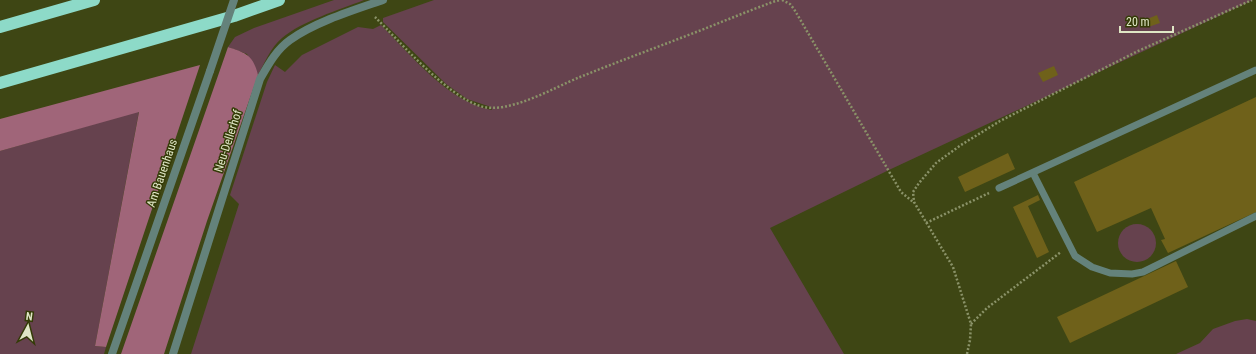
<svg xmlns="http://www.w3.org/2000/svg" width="1256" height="354" font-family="'Roboto Condensed',sans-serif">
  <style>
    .green { fill: #66424e }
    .forest { fill: #a06579 }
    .building { fill: #6f611a }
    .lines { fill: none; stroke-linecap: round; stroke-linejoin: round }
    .path { stroke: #8a9268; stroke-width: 2.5; stroke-dasharray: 2 2; stroke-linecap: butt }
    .service { stroke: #64827b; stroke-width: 7 }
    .minor { stroke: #64827b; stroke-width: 8 }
    .motorway { stroke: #8ddac8; stroke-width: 12 }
    .minor-bridge { stroke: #64827b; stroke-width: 8 }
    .labels { text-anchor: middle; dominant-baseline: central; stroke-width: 3; stroke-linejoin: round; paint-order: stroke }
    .street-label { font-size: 12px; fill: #dfe6c5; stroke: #343b07 }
  </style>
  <rect width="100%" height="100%" fill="#3e4614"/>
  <!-- green -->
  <g class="green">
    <path d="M334,0H364C339,10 302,21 282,38C271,47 265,62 258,75L247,54L228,47L235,37L254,28Z"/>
    <path d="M434,0H1253L891,169L770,228L844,354H191L239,204L230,195L267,82L275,65L285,72L302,55L358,27L373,29L381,25C412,56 448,102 492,110L491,107L467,99L446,84L383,22V18Z"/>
    <polygon points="139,111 95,346 106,347 104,354 0,354 0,151"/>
    <circle cx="1137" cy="243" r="19"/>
    <polygon points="1247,319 1256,321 1256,354 1176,354 1200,343 1213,329 1235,321"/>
  </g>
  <!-- forest -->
  <g class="forest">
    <path d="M228,47C246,53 253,55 258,75L207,221L164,354H121Z"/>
    <polygon points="200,65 106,347 95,346 139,112 0,151 0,119"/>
  </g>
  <!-- building -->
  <g class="building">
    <polygon points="1157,15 1160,23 1148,27 1145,20"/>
    <polygon points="1054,66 1058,75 1043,82 1038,73"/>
    <polygon points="1256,97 1256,212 1168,253 1161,240 1165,239 1151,208 1097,232 1074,182"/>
    <polygon points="1008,153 1015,169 965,192 958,177"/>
    <polygon points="1038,195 1040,200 1028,206 1049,252 1037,258 1013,207"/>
    <polygon points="1176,261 1188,287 1070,343 1057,317"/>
  </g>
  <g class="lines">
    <!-- path -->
    <g class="path">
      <polyline points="782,0 790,4 794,9 901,192 913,202"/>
      <path d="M375,17C401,43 446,95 480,106C508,115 553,88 580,77C622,60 666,44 709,27C724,21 739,15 754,9C763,6 771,2 780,0"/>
      <polyline points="926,223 989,193"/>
      <polyline points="971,324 987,308 1061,252"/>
      <polyline points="967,354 970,340 971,324 953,267 914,202 913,192 919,183 936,163 961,145 1000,121 1138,51 1252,0"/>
    </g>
    <!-- service -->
    <g class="service">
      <polyline points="1033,173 1075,256 1092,267 1110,273 1132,274 1143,272 1256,216"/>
      <polyline points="999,188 1256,70"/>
    </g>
    <!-- minor -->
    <g class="minor">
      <polyline points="112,354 210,71"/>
      <path d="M173,354L260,79C268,65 276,50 290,40C315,22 354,10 383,0"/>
    </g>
    <!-- motorway -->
    <g class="motorway">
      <polyline points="0,27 94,0"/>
      <polyline points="0,83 234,16 279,0"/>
    </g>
    <!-- minor-bridge -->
    <polyline class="minor-bridge" points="210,71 234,0"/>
  </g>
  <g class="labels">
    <!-- street labels -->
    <g class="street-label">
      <text transform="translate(228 141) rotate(-72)">Neu-Dellerhof</text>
      <text transform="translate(162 173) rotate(-71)">Am Bauenhaus</text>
    </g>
  </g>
  <!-- north arrow -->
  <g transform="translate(28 326) rotate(7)" stroke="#343b07" stroke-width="3" paint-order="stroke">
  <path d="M0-3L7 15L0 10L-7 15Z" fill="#dfe6c5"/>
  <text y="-6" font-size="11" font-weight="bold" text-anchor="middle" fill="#dfe6c5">N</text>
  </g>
  <!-- scale -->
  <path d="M1120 26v6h53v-6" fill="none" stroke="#dfe6c5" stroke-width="2"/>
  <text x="1126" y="26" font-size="12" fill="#dfe6c5" stroke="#343b07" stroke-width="3" paint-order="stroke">20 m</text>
</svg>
